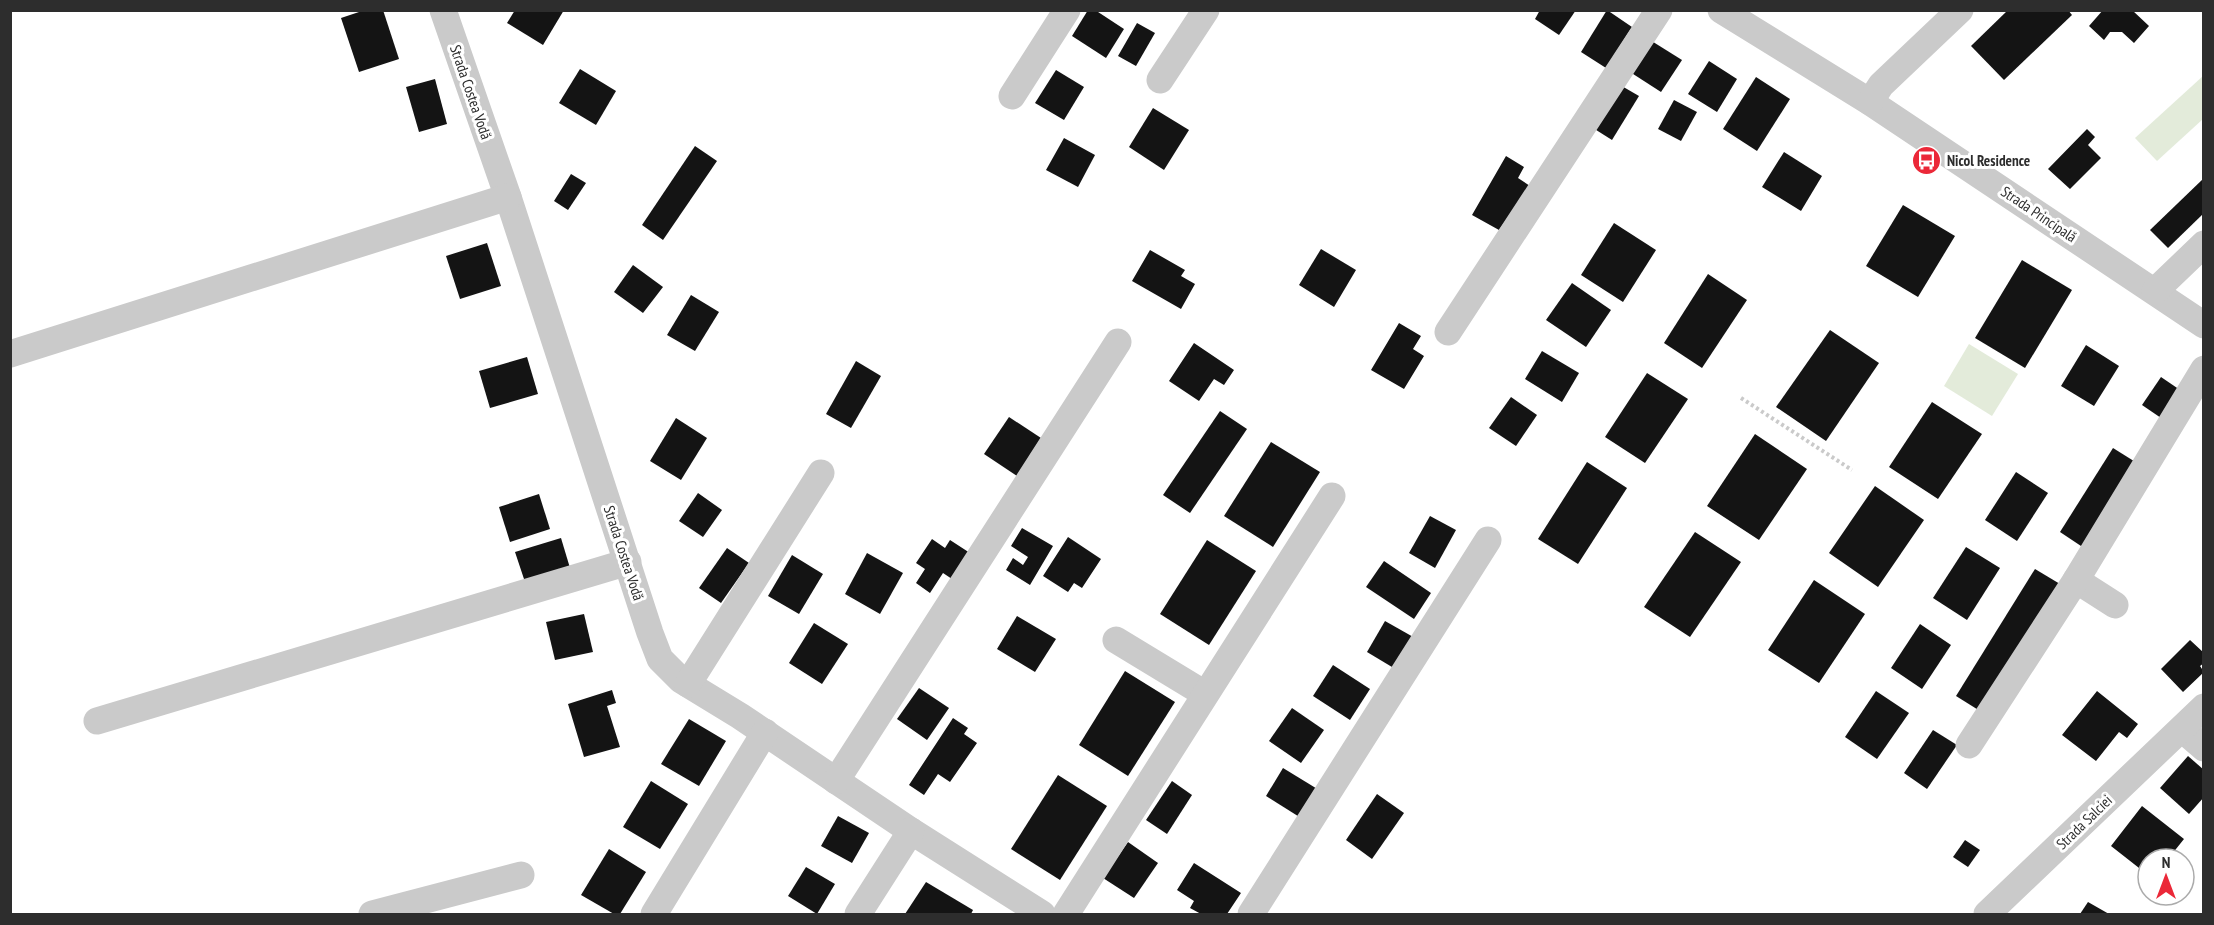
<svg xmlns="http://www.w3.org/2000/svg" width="2214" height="925" font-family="'PT Sans Narrow',sans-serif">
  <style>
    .green { fill: #e3ebda }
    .building { fill: #141414 }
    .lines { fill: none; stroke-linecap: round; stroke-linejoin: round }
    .path { stroke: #cacaca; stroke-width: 4; stroke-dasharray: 3 3; stroke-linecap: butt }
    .minor { stroke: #cacaca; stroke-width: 27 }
    .labels { text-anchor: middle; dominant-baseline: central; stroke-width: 6; stroke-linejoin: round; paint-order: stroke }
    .street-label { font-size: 15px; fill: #2d2d2d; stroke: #fff }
    .poi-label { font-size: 15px; font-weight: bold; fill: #2d2d2d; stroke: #fff; text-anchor: start }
  </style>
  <rect width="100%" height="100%" fill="#fff"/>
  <!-- green -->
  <g class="green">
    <polygon points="2203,76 2203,119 2157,161 2135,138"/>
    <polygon points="1969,344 2018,374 1992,416 1944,386"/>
  </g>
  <!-- building -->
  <g class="building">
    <polygon points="365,10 383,10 399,59 359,72 341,18"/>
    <polygon points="515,10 564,10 543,45 507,23"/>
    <polygon points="1088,10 1095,10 1124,29 1106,58 1072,36"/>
    <polygon points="1540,10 1576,10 1559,35 1535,19"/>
    <polygon points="1607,10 1632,27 1606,68 1581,52"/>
    <polygon points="2008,10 2068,10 2072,15 2004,80 1971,46"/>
    <polygon points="2103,10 2132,10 2149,26 2134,43 2122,32 2110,32 2104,40 2089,26"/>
    <polygon points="1137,23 1155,33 1136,66 1118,56"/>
    <polygon points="1650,40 1682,60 1661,92 1630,72"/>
    <polygon points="1709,61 1737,79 1717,112 1688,94"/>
    <polygon points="580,69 616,91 596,125 559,103"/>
    <polygon points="1056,70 1084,87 1064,120 1035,103"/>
    <polygon points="1756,77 1790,99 1757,151 1723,129"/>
    <polygon points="435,79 447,124 419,132 406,87"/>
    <polygon points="1620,85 1639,96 1612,140 1593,128"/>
    <polygon points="1674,100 1697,112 1681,141 1658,129"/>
    <polygon points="1153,108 1189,130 1164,170 1129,147"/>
    <polygon points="2087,129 2095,137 2088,145 2101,158 2070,189 2048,169"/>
    <polygon points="1064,138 1095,155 1078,187 1046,170"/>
    <polygon points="695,146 717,161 663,240 642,225"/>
    <polygon points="1784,152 1822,176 1801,211 1762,187"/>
    <polygon points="1506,156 1524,167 1518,178 1530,186 1499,230 1472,215"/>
    <polygon points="571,174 586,183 568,210 554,201"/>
    <polygon points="2204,178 2204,213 2168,248 2150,230"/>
    <polygon points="1903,205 1955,236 1918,297 1866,266"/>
    <polygon points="1614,223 1656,250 1623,302 1581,275"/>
    <polygon points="487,243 501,286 460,299 446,256"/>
    <polygon points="1321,249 1356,270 1334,307 1299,285"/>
    <polygon points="1150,250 1185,270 1181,276 1195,284 1181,309 1132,281"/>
    <polygon points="2022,260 2072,290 2025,368 1975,338"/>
    <polygon points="633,265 663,287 643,313 614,292"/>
    <polygon points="1708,274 1747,300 1702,368 1664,343"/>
    <polygon points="1572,283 1611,310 1586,347 1546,320"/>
    <polygon points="691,295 719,312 695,351 667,335"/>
    <polygon points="1399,323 1421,336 1413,349 1424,356 1404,389 1371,370"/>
    <polygon points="1830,330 1879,363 1826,441 1776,407"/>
    <polygon points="1194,343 1234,370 1224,385 1214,379 1199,401 1169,381"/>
    <polygon points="2086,345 2119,366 2094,406 2061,386"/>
    <polygon points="1542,351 1579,373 1562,402 1525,379"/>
    <polygon points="527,357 538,394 490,408 479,371"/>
    <polygon points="856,361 881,376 851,428 826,414"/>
    <polygon points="1647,373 1688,399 1645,463 1605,437"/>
    <polygon points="2161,377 2183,392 2164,420 2142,405"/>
    <polygon points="1511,397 1537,415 1516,446 1489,428"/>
    <polygon points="1932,402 1982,434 1938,499 1889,467"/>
    <polygon points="1220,411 1247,429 1190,513 1163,495"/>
    <polygon points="1009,417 1041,438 1017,476 984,454"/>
    <polygon points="676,418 707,438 681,480 650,461"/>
    <polygon points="1755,434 1807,469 1759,540 1707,506"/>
    <polygon points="1271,442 1320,472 1273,547 1224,516"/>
    <polygon points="2113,448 2137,463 2084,548 2060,532"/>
    <polygon points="1587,462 1627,488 1578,564 1538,539"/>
    <polygon points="2016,472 2048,493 2017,541 1985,520"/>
    <polygon points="1875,486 1924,520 1878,587 1829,553"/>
    <polygon points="698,493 722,510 703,537 679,521"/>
    <polygon points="539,494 550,529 510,542 499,507"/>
    <polygon points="1430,516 1456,530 1435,568 1409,553"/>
    <polygon points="1022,528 1053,546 1030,585 1006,570 1013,558 1023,565 1028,557 1011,546"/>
    <polygon points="1695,532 1741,562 1690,637 1644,607"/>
    <polygon points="1068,537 1101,559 1082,588 1074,583 1068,592 1043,576"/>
    <polygon points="561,538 570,568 525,582 515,552"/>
    <polygon points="932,539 945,548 950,540 970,553 955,581 943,573 930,593 916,583 925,569 916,563"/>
    <polygon points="1207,540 1256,571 1209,645 1160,614"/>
    <polygon points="1966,547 2000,568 1967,620 1933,598"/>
    <polygon points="727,548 749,563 721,603 699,588"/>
    <polygon points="867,553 903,573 880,614 845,594"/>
    <polygon points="792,555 823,574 799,614 768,596"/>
    <polygon points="1384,561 1431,593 1414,619 1366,587"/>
    <polygon points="2035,569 2060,584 1980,711 1956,696"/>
    <polygon points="1814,580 1865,614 1819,683 1768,650"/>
    <polygon points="584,614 593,652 555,660 546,622"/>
    <polygon points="1017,616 1056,639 1035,672 997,649"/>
    <polygon points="1385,621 1415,638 1397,670 1367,652"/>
    <polygon points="814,623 848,644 822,684 789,663"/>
    <polygon points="1920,624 1951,645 1922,689 1891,668"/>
    <polygon points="2190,640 2204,653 2204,663 2200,666 2204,672 2183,692 2161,669"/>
    <polygon points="1333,665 1370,689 1350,720 1313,696"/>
    <polygon points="1125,671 1175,702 1128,776 1079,745"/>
    <polygon points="919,688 949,708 927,740 897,719"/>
    <polygon points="612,690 616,703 607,706 620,747 584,757 568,704"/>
    <polygon points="1876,691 1909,713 1877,759 1845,737"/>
    <polygon points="2097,691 2138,724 2127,738 2119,732 2096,761 2062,735"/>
    <polygon points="1292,708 1324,730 1301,763 1269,741"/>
    <polygon points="953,718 968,728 964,734 977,743 950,782 938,774 924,795 909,785"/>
    <polygon points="689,719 726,741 699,786 661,764"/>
    <polygon points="1933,730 1957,745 1927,789 1904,773"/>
    <polygon points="2188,756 2204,770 2204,797 2189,814 2160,788"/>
    <polygon points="1283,768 1319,790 1301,818 1266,796"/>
    <polygon points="1058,775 1107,806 1060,880 1011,849"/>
    <polygon points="651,781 688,804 660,849 623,827"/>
    <polygon points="1172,781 1192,795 1167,834 1146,820"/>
    <polygon points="1377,794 1404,813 1372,859 1346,840"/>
    <polygon points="2142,806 2184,839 2168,859 2148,859 2148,875 2111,846"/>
    <polygon points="838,816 869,833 852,863 821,846"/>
    <polygon points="1965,840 1980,850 1968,867 1953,857"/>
    <polygon points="1128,842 1158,863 1134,898 1103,878"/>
    <polygon points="609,849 646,872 620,914 614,914 581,895"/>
    <polygon points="1194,863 1241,893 1227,914 1201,914 1190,908 1194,901 1177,890"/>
    <polygon points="806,867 835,884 817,914 788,896"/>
    <polygon points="926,882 973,910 971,914 905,914"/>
    <polygon points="2088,902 2109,914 2080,914"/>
  </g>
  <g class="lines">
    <!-- path -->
    <polyline class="path" points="1741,398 1852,470"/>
    <!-- minor -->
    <g class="minor">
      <polyline points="443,10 508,197 650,633 660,659 681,680 740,716 911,831 1042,914"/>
      <polyline points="1721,10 1870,102 2204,325"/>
      <polyline points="1160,80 1206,10"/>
      <polyline points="1012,96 1067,10"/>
      <polyline points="1870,102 1881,85 1960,10"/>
      <polyline points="2155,291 2204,244"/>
      <polyline points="1448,332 1659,10"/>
      <polyline points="10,354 508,197"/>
      <polyline points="2076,580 2115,605"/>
      <polyline points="1116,640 1205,694"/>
      <polyline points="688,684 821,473"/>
      <polyline points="97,721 628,562"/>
      <polyline points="2182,729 2204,748"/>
      <polyline points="1969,745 2076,580 2204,369"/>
      <polyline points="836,781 1118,342"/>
      <polyline points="372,914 521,875"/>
      <polyline points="654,914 765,732"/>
      <polyline points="858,914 911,831"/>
      <polyline points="1066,914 1332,496"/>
      <polyline points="1251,914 1488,540"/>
      <polyline points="1987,914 2204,707"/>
    </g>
  </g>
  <!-- icons -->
  <defs>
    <symbol id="bus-disc" viewBox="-11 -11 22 22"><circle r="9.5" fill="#eb2838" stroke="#fff"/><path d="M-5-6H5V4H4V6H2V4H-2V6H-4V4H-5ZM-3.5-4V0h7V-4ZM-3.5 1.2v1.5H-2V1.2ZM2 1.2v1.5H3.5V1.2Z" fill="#fff"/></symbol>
  </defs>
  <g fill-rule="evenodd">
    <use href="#bus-disc" x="1910" y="144" width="33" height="33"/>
  </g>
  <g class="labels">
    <!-- street labels -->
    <g class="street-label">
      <text transform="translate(471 92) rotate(71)">Strada Costea Vodă</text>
      <text transform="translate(2039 214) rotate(34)">Strada Principală</text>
      <text transform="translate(624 553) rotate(72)">Strada Costea Vodă</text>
      <text transform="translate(2084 822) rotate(-44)">Strada Salciei</text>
    </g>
    <!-- poi labels -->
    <g class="poi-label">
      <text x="1947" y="160">Nicol Residence</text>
    </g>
  </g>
  <!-- border -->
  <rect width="2214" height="925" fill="none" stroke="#2d2d2d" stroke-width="24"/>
  <!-- north arrow -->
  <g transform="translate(2166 877)"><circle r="28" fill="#ffffff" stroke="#ababab" stroke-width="1.5"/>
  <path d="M0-4.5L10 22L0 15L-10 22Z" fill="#eb2838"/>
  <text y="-9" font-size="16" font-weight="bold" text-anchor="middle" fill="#2d2d2d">N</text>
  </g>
</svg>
